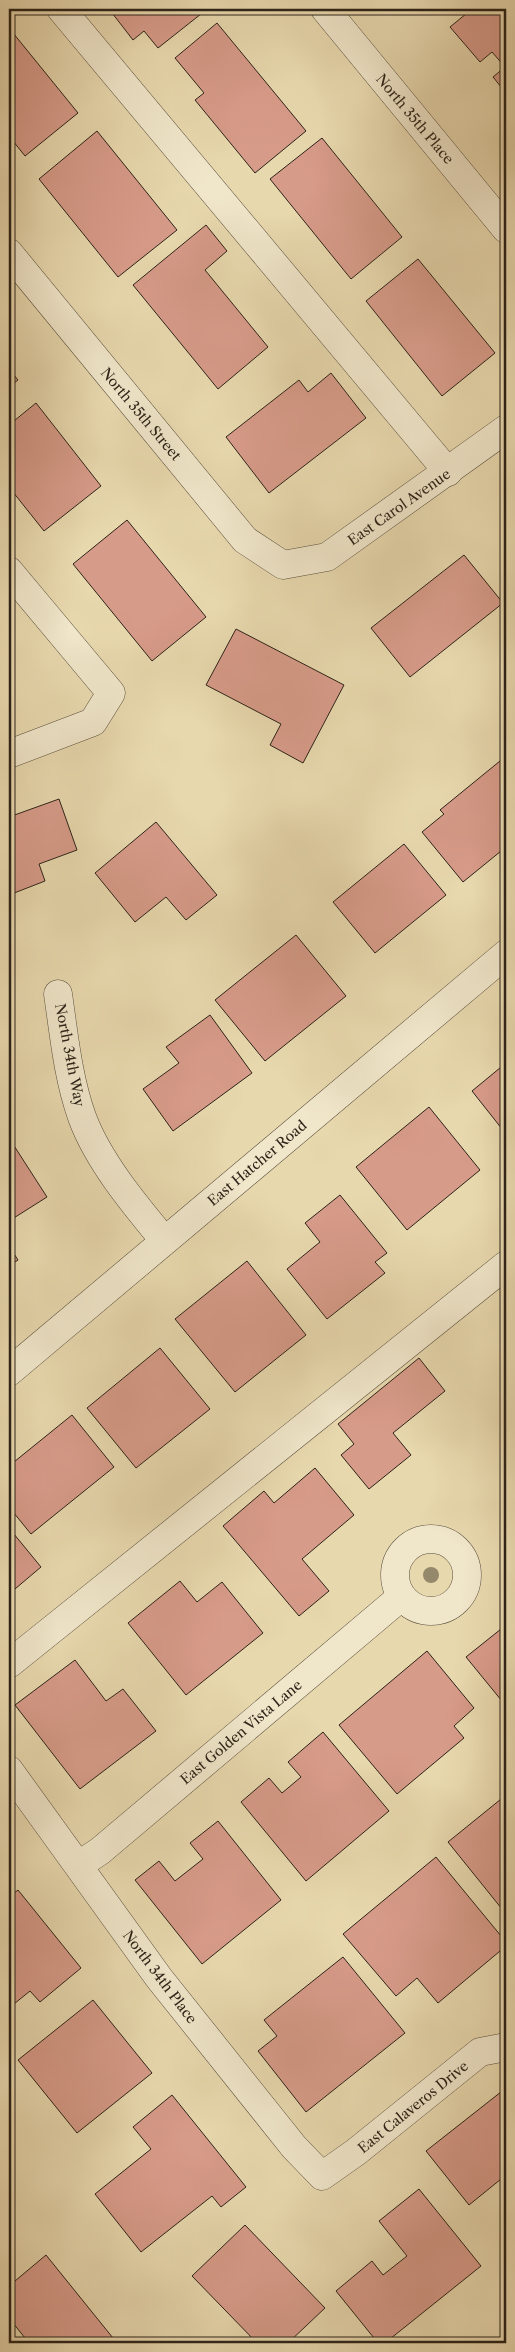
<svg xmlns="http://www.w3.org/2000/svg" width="515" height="2352" font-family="'Libre Caslon Text',serif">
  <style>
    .building { fill: #d79b89; stroke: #2c2318 }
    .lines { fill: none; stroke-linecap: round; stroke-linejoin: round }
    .minor-casing { stroke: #5b503e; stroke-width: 29 }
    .minor { stroke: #f0e6ca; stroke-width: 28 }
    .tree { fill: #94896a }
    .labels { text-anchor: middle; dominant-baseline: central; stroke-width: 4; stroke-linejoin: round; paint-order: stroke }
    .street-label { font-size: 14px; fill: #2c2318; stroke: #f0e6ca }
  </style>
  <rect width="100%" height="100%" fill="#e8d8ae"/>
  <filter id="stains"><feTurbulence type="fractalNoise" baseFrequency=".004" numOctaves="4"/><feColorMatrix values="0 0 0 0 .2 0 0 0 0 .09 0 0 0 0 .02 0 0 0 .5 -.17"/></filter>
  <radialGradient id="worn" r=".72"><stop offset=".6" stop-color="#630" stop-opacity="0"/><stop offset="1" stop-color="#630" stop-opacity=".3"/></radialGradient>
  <!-- building -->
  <g class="building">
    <polygon points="109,9 205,9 206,10 158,48 144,31 133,40"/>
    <polygon points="472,9 506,9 506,93 493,77 505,67 492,52 480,62 450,27"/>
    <polygon points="217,23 306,131 255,173 195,100 204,93 175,58"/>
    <polygon points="9,28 78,113 25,156 9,136"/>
    <polygon points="97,131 177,230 118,277 39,179"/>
    <polygon points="322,138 402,237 351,279 270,179"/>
    <polygon points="206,225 227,251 205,270 268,347 218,389 133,285"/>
    <polygon points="418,259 495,353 442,396 366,301"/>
    <polygon points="9,369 18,380 9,387"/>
    <polygon points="331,373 366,418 269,493 226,437 299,380 308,392"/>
    <polygon points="36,403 101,486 44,531 9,487 9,425"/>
    <polygon points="127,520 206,617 152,661 73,564"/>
    <polygon points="464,555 503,603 410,677 371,628"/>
    <polygon points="236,629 344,685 303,763 270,745 281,724 206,685"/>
    <polygon points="500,761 506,768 506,847 463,882 422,832 444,814 440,810"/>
    <polygon points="59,799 77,850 39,864 45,881 9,895 9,817"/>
    <polygon points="156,822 217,895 186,920 166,897 135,922 95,873"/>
    <polygon points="404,844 446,895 375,953 333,902"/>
    <polygon points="296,935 346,996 265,1061 215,1000"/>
    <polygon points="210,1015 252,1073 173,1131 143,1089 179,1063 166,1047"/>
    <polygon points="506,1063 506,1134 472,1091"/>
    <polygon points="429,1107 480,1170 407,1230 356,1167"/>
    <polygon points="9,1138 47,1197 9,1221"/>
    <polygon points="340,1195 387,1253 375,1262 385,1273 327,1319 287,1269 320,1242 305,1223"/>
    <polygon points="9,1246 18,1260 9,1266"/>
    <polygon points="247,1261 306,1335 235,1392 175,1319"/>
    <polygon points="160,1348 210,1409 136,1468 87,1408"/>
    <polygon points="419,1358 445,1391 393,1433 411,1455 369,1489 341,1455 354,1444 338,1424"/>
    <polygon points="72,1415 114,1467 31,1534 9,1507 9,1466"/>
    <polygon points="315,1468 354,1515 302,1559 329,1591 299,1616 223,1526 264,1491 274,1503"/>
    <polygon points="9,1528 41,1567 9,1594"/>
    <polygon points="180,1581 197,1602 222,1582 263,1633 186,1695 128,1623"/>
    <polygon points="506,1625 506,1706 466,1657"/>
    <polygon points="427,1651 474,1708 454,1726 464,1738 397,1794 339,1725"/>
    <polygon points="75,1660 106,1701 123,1689 156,1731 80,1789 15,1705"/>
    <polygon points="323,1732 389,1811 306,1881 241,1802 269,1778 282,1793 301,1777 288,1762"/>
    <polygon points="506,1795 506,1914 448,1842"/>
    <polygon points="218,1821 281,1900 202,1964 135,1880 159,1861 175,1881 203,1859 190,1843"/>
    <polygon points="436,1857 506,1942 506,1946 438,2003 417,1978 396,1996 343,1934"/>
    <polygon points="18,1890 81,1968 40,2002 30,1991 9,2008 9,1897"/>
    <polygon points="343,1957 405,2033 306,2112 258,2051 277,2036 264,2020"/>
    <polygon points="93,2000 152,2073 77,2133 18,2060"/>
    <polygon points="506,2088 506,2175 469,2205 426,2151"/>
    <polygon points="172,2095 246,2187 221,2207 212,2196 141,2252 95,2194 151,2149 133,2127"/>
    <polygon points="419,2189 481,2266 385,2343 378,2343 336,2291 372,2261 383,2275 407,2256 379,2221"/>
    <polygon points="245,2225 325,2308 288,2343 257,2343 192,2276"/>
    <polygon points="46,2255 117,2343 29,2343 9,2318 9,2286"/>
  </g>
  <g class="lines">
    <defs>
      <g id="minor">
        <polyline points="61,9 448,472"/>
        <polyline points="325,9 506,229"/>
        <polyline points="9,253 245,540 283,565 327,557 506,429"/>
        <polyline points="9,571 111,693 93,722 9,754"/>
        <path d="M58,994C64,1035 68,1078 82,1117C98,1161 135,1205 164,1240"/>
        <polyline points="9,1372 506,954"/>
        <circle cx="431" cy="1575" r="36"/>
        <polyline points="9,1664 506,1265"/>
        <polyline points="9,1770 159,1978 294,2147 322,2176 356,2152 480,2052 506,2047"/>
        <polyline points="79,1865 100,1851 401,1597"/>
      </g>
    </defs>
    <!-- minor casing -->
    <use href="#minor" class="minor-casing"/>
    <!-- minor -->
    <use href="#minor" class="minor"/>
  </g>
  <!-- trees -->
  <circle class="tree" cx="431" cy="1575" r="8"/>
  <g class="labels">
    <!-- street labels -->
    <g class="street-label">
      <text transform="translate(415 119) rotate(50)">North 35th Place</text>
      <text transform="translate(141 414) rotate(50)">North 35th Street</text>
      <text transform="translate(399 507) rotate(-35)">East Carol Avenue</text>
      <text transform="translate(70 1055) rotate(79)">North 34th Way</text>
      <text transform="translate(257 1163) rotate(-40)">East Hatcher Road</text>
      <text transform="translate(241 1732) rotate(-40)">East Golden Vista Lane</text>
      <text transform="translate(160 1977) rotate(53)">North 34th Place</text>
      <text transform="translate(413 2107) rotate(-39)">East Calaveros Drive</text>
    </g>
  </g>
  <!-- margin -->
  <rect width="515" height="2352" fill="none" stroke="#e8d8ae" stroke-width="30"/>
  <rect x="10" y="10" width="495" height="2332" fill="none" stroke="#2c2318" stroke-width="2.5"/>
  <rect x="15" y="15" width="485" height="2322" fill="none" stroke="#2c2318"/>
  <rect width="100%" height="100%" filter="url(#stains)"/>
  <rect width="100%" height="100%" fill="url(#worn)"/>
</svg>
